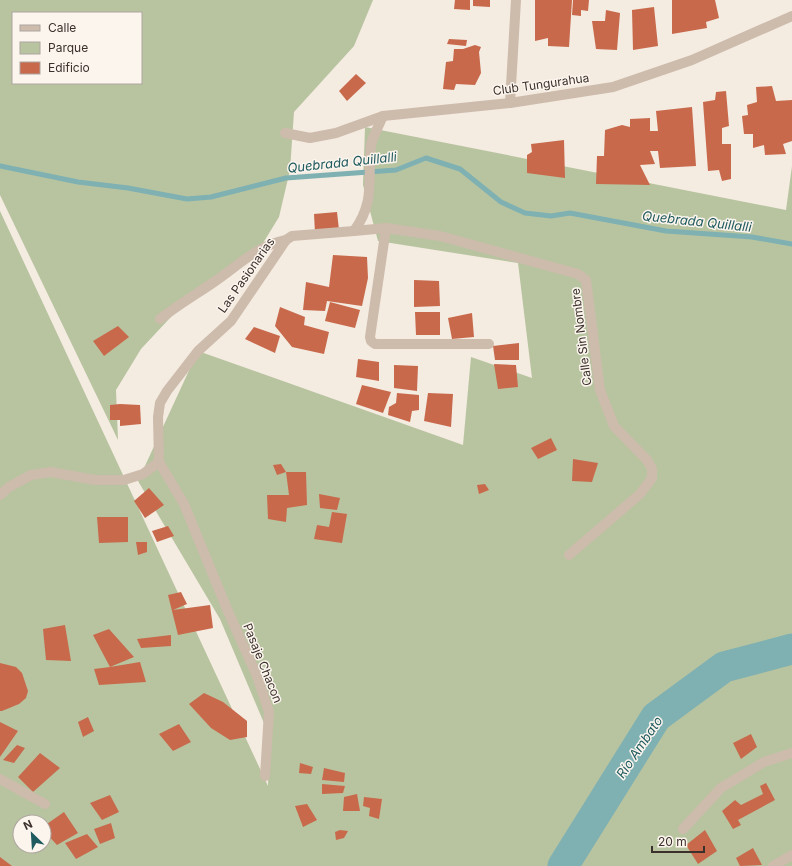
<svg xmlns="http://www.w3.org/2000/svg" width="792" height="866" font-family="Inter,sans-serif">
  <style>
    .green { fill: #b8c4a0; fill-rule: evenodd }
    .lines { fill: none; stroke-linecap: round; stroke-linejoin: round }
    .stream { stroke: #7fb0b2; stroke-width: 5 }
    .river { stroke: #7fb0b2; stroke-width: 31 }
    .building { fill: #c8694b }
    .minor { stroke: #cdbbac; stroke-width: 10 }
    .labels { text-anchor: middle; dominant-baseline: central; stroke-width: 3; stroke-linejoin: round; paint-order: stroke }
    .street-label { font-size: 12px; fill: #3b302b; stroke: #fbf5ee }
    .water-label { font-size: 13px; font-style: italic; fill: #1f5a5e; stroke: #fbf5ee }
  </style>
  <rect width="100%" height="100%" fill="#f4ebe1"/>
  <!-- green -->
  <g class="green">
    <path d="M0,0H373L354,46L294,112L290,170L279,217L260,248L183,304L141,349L116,390L118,440L0,195ZM13,13H141V83H13Z"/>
    <path d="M365,127L786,210L792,166V866H0V211L268,786L269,735L220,619L138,481L198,351L463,445L471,357L532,378L518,263L378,241L363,185ZM20,822H44V846H20Z"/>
  </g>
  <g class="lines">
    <!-- stream -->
    <polyline class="stream" points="0,166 78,182 128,188 187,199 211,197 286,178 396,170 426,158 460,169 501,202 525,213 551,216 570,213 666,231 752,237 792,244"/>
    <!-- river -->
    <polyline class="river" points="563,866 656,717 724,667 792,649"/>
  </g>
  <!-- building -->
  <g class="building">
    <polygon points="455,0 470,0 470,10 454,9"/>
    <polygon points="473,0 490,0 490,7 473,6"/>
    <polygon points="535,0 572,0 569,47 548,46 548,38 535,41"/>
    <polygon points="573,0 589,0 588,11 581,10 581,16 572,15"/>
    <polygon points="672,0 715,0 719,18 706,22 707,28 672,34"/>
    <polygon points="654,7 658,46 633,50 632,10"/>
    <polygon points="606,10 620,13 617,50 596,49 592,21 605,21"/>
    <polygon points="449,39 467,40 466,46 447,44"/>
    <polygon points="475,45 481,47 479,52 481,73 475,85 456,84 454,90 443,89 446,62 453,61 454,49 463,49"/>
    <polygon points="356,74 366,83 347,101 339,91"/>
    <polygon points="772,86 776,101 792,100 792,141 783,144 786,154 765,155 764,145 753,148 753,134 744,134 742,116 748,115 747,105 757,102 756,87"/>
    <polygon points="726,91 729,126 722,128 722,144 731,144 731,179 722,181 719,170 708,171 703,102 715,100 716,92"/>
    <polygon points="692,107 696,166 660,168 658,151 650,151 655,164 640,165 650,185 596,184 597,156 604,156 605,130 622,125 630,127 630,119 650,118 650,131 658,131 656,111"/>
    <polygon points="564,140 565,178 527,173 527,155 532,152 531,144"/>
    <polygon points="337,212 339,230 315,233 314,214"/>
    <polygon points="333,255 367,257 368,278 362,306 327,301 325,311 303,310 306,282 329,287"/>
    <polygon points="414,280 439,281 440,306 414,307"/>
    <polygon points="330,302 360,310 355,328 325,321"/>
    <polygon points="280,307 305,317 304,325 329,332 324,354 292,347 275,326"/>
    <polygon points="415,312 440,312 440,335 416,335"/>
    <polygon points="472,313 474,337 452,339 448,318"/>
    <polygon points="118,326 129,337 104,356 93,341"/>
    <polygon points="254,327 280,336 275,353 245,339"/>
    <polygon points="519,343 519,360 495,360 493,346"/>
    <polygon points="358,359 379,362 379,381 356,377"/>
    <polygon points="494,364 516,365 518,387 498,389"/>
    <polygon points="394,365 418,366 417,391 394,388"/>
    <polygon points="362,385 391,392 383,413 356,404"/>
    <polygon points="397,393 419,395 419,410 412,411 410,422 388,415 389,407 396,403"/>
    <polygon points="428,393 453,394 451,427 424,421"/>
    <polygon points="120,404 140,405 141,424 120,426 120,420 110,420 110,405"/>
    <polygon points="551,438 557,450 538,459 531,448"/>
    <polygon points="573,459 598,463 592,482 572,481"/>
    <polygon points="281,464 286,472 277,475 273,465"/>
    <polygon points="286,472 306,472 307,505 287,508 286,522 268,519 267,495 289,495"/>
    <polygon points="485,484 489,490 479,494 477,485"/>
    <polygon points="149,488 164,505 145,518 134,501"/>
    <polygon points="319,494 340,498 337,510 320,508"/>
    <polygon points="332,512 347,514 342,543 314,539 317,525 329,527"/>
    <polygon points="97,517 128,517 128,542 99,543"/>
    <polygon points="168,526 174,536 157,542 152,531"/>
    <polygon points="136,542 147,542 147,552 138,555"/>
    <polygon points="181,592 187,604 173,610 210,605 213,628 178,635 168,595"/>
    <polygon points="65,625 71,661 46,660 43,629"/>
    <polygon points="109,629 134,657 110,667 140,662 146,682 99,685 94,669 110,667 93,635"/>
    <polygon points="171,635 171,646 141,648 137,639"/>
    <polygon points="0,663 16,667 22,673 28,691 26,698 19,704 2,711 0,711"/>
    <polygon points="204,693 223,702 247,721 247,737 230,740 211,728 189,704"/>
    <polygon points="88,717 94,731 83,737 78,722"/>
    <polygon points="0,722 18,731 0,757"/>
    <polygon points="179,724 191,742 173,751 159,734"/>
    <polygon points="751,734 757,747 741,759 733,743"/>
    <polygon points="17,745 25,748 14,763 3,760"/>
    <polygon points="40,753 60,768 33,792 18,777"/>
    <polygon points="300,763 313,767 311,774 299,773"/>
    <polygon points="324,768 345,773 344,782 322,780"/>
    <polygon points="766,783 775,800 738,820 741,825 733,829 722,811 735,800 741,805 763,794 760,786"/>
    <polygon points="322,784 345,786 343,793 322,794"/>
    <polygon points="357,794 360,811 343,811 344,797"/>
    <polygon points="110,795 119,812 102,820 90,803"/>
    <polygon points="364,797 382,799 379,819 369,816 370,808 363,806"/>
    <polygon points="307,804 317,820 303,827 295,806"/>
    <polygon points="64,812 78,833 57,845 44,831 44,826"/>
    <polygon points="111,823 115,838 100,844 94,829"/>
    <polygon points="340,830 348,831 344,838 336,840 335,832"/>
    <polygon points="705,830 717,851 698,864 686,845"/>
    <polygon points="87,834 98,847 76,859 65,843"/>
    <polygon points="753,848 762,865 740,866 736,858"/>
    <polygon points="0,857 12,866 0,866"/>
  </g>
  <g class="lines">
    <!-- minor -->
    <g class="minor">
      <polyline points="510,103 516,0"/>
      <polyline points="285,133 310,138 336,133 383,116 510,103 613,87 692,60 792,16"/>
      <polyline points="386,228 370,337 371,341 375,344 489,344"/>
      <polyline points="354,231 386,228 440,236 578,274 586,280 600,390 614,426 647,460 652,469 652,478 640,494 569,555"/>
      <path d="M160,319C178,305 195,295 214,282C238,266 256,246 286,240"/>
      <polyline points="0,495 9,487 31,475 51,472 95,480 124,480 143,474 159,462"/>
      <path d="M265,776L269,712L257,676L227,609L184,504L159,462L158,417L160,403L167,391L198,351L231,321L286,240L292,236L354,231C376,201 367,179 371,145C373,136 379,125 383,116"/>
      <polyline points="0,779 45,804"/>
      <polyline points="683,829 721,788 764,762 792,753"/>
      <polyline points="773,866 792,855"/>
    </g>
  </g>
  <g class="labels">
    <!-- street labels -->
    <g class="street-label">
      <text transform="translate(541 84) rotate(-8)">Club Tungurahua</text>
      <text transform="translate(246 275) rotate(-55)">Las Pasionarias</text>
      <text transform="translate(581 337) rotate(-97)">Calle Sin Nombre</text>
      <text transform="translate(263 663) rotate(68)">Pasaje Chacon</text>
    </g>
    <!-- water labels -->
    <g class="water-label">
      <text transform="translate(342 162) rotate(-6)">Quebrada Quillalli</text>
      <text transform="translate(697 221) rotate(6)">Quebrada Quillalli</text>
      <text transform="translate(639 747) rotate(-56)">Río Ambato</text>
    </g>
  </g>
  <!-- legend -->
  <rect x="12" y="12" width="130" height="72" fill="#fbf5ee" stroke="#aea6a0"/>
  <rect x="20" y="25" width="20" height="6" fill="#cdbbac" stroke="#aea6a0"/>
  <text x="48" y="32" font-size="12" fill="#3b302b">Calle</text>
  <rect x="20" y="42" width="20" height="12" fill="#b8c4a0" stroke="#aea6a0"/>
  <text x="48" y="52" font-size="12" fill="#3b302b">Parque</text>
  <rect x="20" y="62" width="20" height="12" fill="#c8694b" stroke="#aea6a0"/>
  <text x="48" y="72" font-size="12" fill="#3b302b">Edificio</text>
  <!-- north arrow -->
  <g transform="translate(32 834) rotate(335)"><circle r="19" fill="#fbf5ee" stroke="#aea6a0"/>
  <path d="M0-3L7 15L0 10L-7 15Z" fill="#1f5a5e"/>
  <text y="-6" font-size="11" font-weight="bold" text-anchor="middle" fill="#3b302b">N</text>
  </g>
  <!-- scale -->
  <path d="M652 846v6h52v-6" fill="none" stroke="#3b302b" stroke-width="2"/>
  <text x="658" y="846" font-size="12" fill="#3b302b" stroke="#fbf5ee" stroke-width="3" paint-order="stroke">20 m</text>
</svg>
